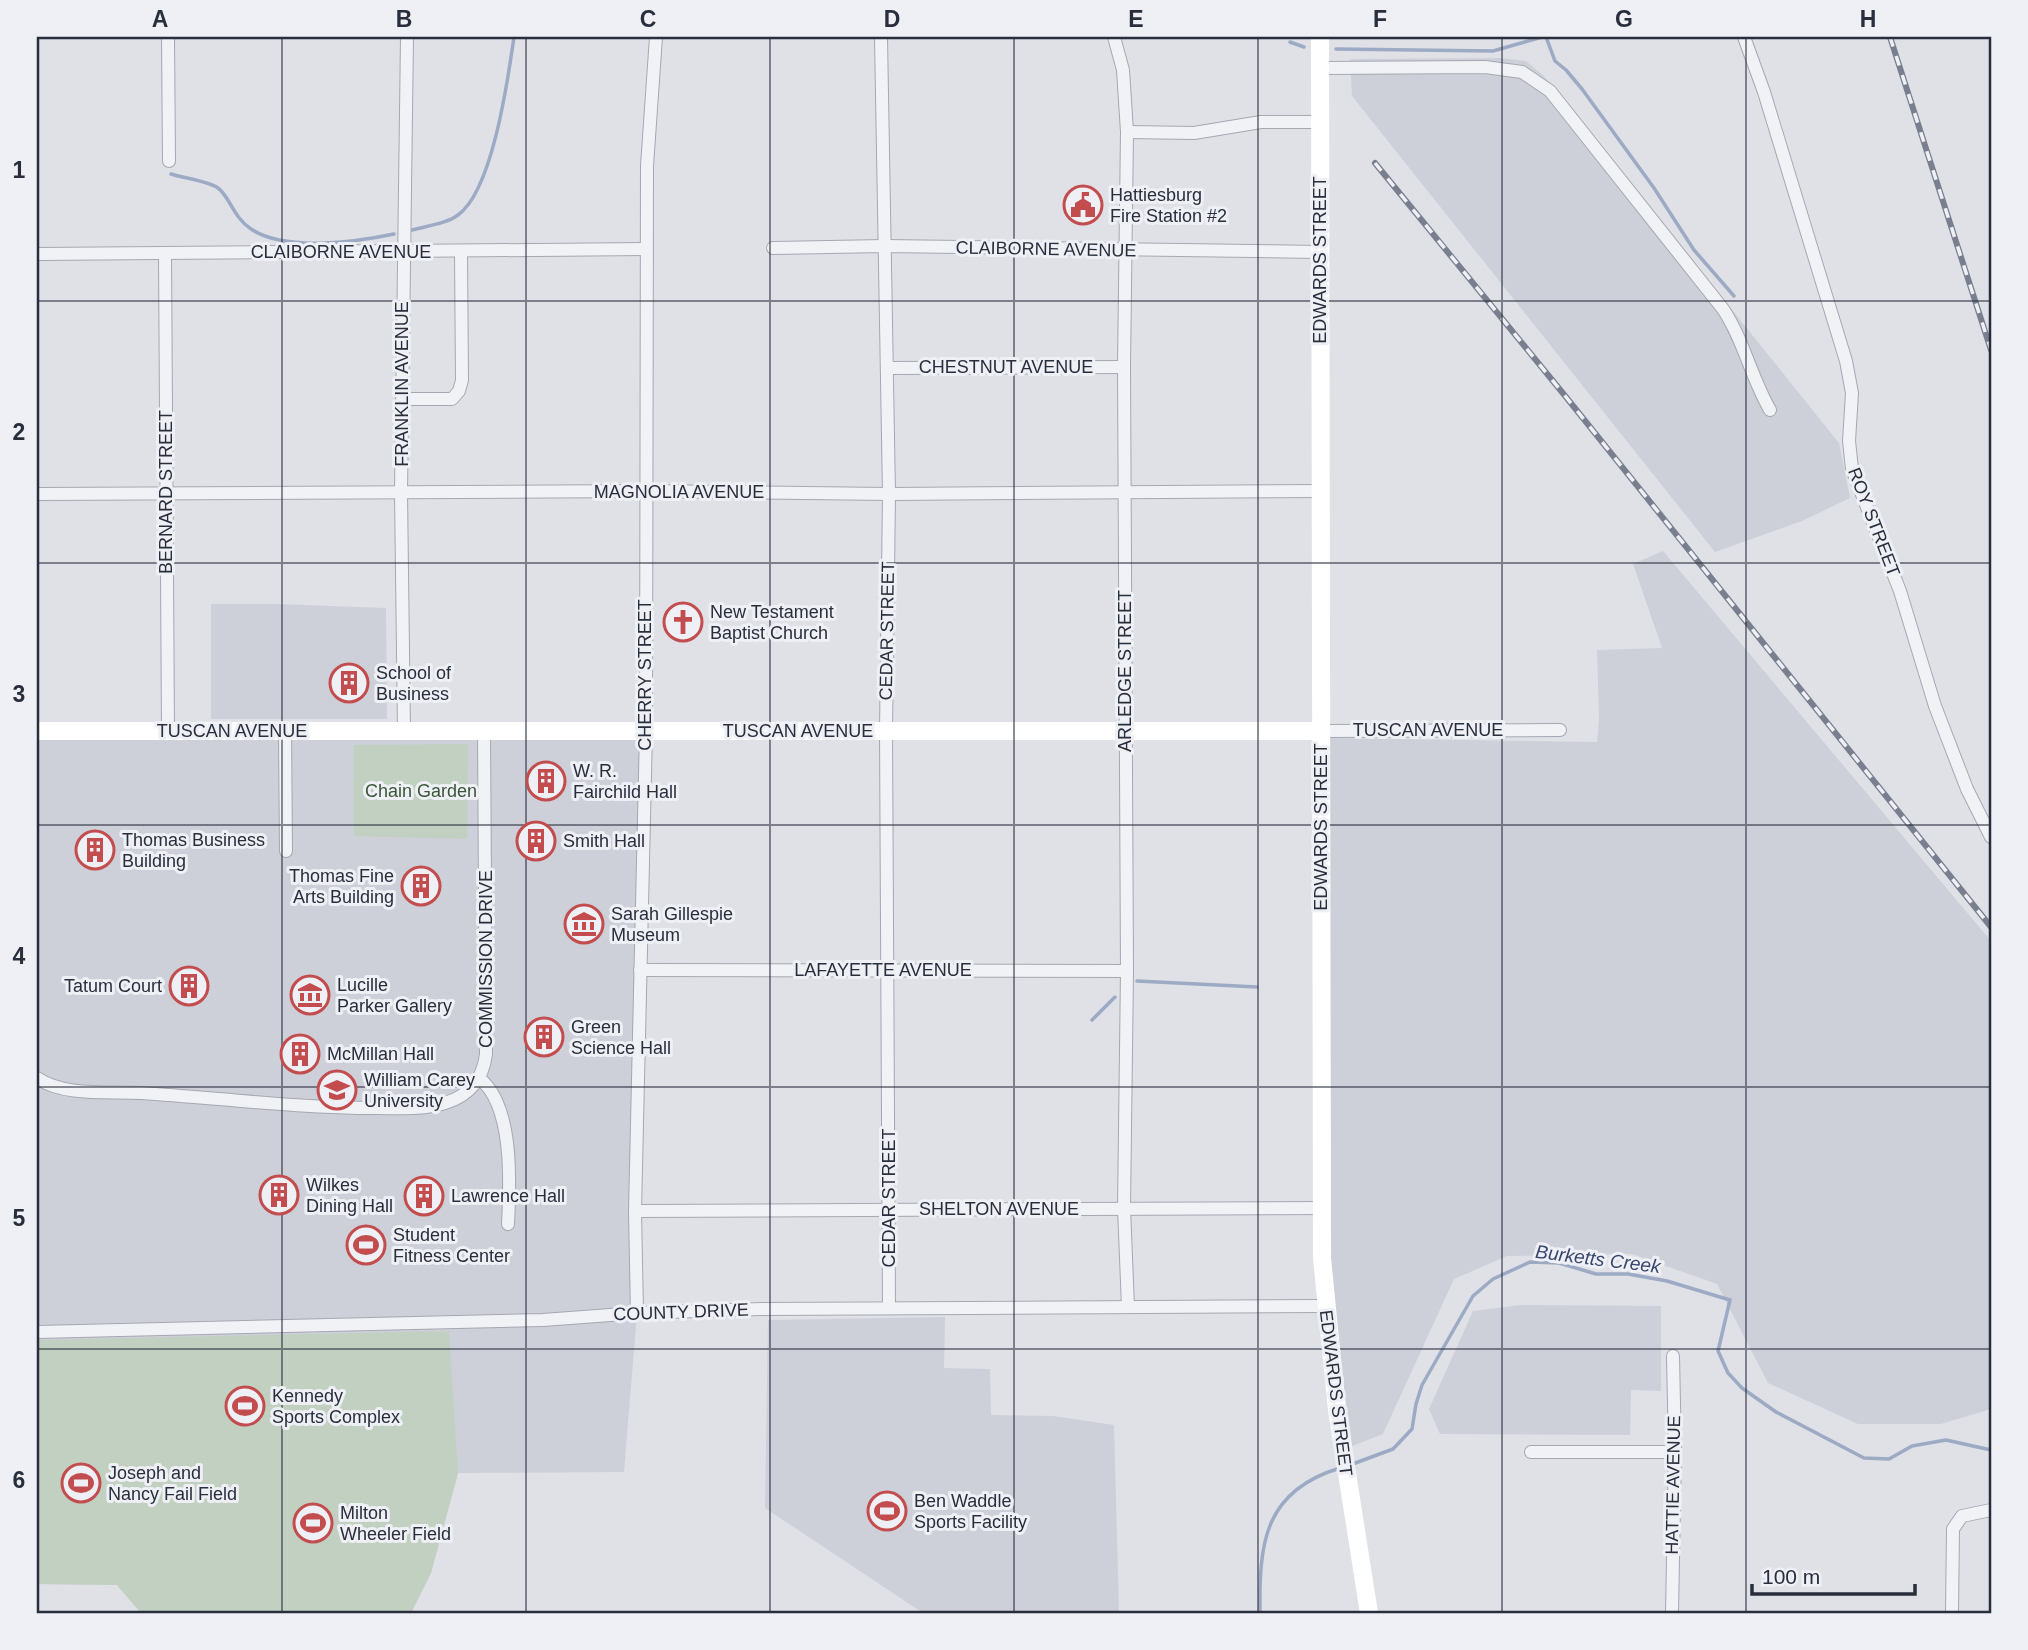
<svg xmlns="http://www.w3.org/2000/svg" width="2028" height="1650" font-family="Helvetica,sans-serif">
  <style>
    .built { fill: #cdd0d9 }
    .green { fill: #c2d0c1 }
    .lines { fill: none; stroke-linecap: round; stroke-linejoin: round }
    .stream { stroke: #9daac4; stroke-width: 3.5 }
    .street-casing { stroke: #a5a8b1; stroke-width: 14 }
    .street { stroke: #f1f2f6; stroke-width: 12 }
    .secondary { stroke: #fff; stroke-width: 18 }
    .rail-casing { stroke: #7a7f8f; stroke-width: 6 }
    .rail { stroke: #eef0f5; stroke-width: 3.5; stroke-dasharray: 10; stroke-linecap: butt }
    .grid { fill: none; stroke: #292e3d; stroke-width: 2; stroke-opacity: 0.55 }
    .labels { text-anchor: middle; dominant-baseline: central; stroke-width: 6; stroke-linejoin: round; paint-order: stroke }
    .poi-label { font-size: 18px; fill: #292e3d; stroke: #eef0f5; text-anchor: start }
    .street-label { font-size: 18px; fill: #292e3d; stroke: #eef0f5 }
    .park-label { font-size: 18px; fill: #395738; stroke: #eef0f5 }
    .water-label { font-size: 19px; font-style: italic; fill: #37476d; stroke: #eef0f5 }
    .neatline { fill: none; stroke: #292e3d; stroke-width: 2.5 }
    .grid-label { font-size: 23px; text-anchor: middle; font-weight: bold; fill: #292e3d }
  </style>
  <rect width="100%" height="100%" fill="#dfe1e7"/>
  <!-- built -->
  <g class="built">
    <polygon points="1500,58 1526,61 1544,76 1839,443 1850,498 1802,521 1715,552 1352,96 1350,59"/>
    <polygon points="1663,551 1991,941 1991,1409 1941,1424 1858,1424 1768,1383 1717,1284 1632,1254 1507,1256 1454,1279 1383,1434 1352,1446 1331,1291 1329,738 1597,742 1599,719 1597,650 1662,648 1633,564"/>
    <polygon points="211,604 277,604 386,608 387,719 211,719"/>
    <polygon points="37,731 646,731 637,1313 624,1472 458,1473 431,1573 411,1613 141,1613 117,1585 37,1584"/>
    <polygon points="1521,1305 1661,1306 1661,1391 1631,1390 1630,1435 1440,1434 1429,1409 1473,1311"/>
    <polygon points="945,1317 944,1368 990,1369 991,1415 1053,1416 1114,1425 1119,1613 923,1613 765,1508 768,1320"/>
  </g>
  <!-- green -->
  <g class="green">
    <polygon points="468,744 467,839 354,836 354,745"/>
    <polygon points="449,1331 458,1473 431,1573 411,1613 141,1613 117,1585 37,1584 37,1340"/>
  </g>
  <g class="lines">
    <!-- stream -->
    <g class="stream">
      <polyline points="1546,37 1555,61 1566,70 1582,89 1654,188 1694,250 1734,296"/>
      <polyline points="1290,42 1304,47"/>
      <polyline points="1336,49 1493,51 1542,37"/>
      <path d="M171,174C183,178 208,181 218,188C230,197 233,217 251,229C285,252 356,242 394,234"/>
      <path d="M412,230C426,226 446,224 458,215C493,190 508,78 514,37"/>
      <polyline points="1137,981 1257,987"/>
      <polyline points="1092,1020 1115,997"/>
      <polyline points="1350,1465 1393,1449 1412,1429 1416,1404 1422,1385 1473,1296 1493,1279 1530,1262 1559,1263 1596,1274 1628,1274 1667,1281 1730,1300 1718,1351 1728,1373 1742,1388 1776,1412 1864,1458 1889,1459 1912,1446 1946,1440 1991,1450"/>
      <path d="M1260,1613C1259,1543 1264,1491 1340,1468"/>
    </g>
    <defs>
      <g id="street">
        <polyline points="168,37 169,161"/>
        <polyline points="881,37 889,494 886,731 889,1308"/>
        <polyline points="1114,37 1123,70 1127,132 1124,367 1127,971 1124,1208 1128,1307"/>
        <polyline points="1744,37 1764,92 1846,361 1852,393 1849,441 1852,469 1900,591 1935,706 1967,789 1991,837"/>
        <path d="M1319,68L1485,67L1522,72L1550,91L1723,309C1744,341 1751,377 1770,410"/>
        <polyline points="1127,132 1194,133 1261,122 1320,122"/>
        <polyline points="773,248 885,246 1320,252"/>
        <polyline points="37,254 646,249"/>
        <polyline points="165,254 168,731"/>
        <polyline points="888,368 1124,367"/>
        <polyline points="403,399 452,399 459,391 462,380 461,251"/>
        <polyline points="37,494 645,491 889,494 1321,491"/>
        <polyline points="285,730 286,851"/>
        <polyline points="1321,731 1560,730"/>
        <polyline points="404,732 401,492 407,37"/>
        <polyline points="640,970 1127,971"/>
        <path d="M37,1078C65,1097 109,1091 141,1093C219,1098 297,1108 376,1108C398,1108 423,1110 445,1103C469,1096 483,1079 486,1054L484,731"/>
        <path d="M479,1078C514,1105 510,1184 508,1224"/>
        <polyline points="635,1211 1322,1208"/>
        <polyline points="637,1313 635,1211 646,731 647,166 656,37"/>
        <polyline points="37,1332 543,1320 637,1313 762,1309 1325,1306"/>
        <polyline points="1531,1452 1675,1452"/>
        <polyline points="1672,1613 1675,1452 1673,1356"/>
        <polyline points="1952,1613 1953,1529 1962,1516 1991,1510"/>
      </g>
    </defs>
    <!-- street casing -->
    <use href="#street" class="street-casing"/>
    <!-- street -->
    <use href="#street" class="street"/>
    <!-- secondary -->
    <g class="secondary">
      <polyline points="1320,37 1322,1258 1337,1410 1369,1613"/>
      <polyline points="37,731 1321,731"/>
    </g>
    <defs>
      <g id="rail">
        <polyline points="1890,37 1991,350"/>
        <polyline points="1375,163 1566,397 1991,927"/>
      </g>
    </defs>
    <!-- rail casing -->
    <use href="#rail" class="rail-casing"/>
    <!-- rail -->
    <use href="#rail" class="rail"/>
  </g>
  <!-- grid -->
  <path class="grid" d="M282,37V1613M526,37V1613M770,37V1613M1014,37V1613M1258,37V1613M1502,37V1613M1746,37V1613M37,301H1991M37,563H1991M37,825H1991M37,1087H1991M37,1349H1991"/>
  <!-- icons -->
  <defs>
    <symbol id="civic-ring" viewBox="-11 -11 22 22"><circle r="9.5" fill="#eef0f5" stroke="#c34d4e" stroke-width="1.5"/><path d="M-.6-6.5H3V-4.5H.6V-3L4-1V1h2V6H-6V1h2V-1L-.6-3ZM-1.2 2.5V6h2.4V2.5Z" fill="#c34d4e"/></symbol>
    <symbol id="church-ring" viewBox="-11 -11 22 22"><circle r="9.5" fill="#eef0f5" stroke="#c34d4e" stroke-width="1.5"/><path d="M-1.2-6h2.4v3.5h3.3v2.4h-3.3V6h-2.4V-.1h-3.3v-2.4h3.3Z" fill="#c34d4e"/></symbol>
    <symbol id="building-ring" viewBox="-11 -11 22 22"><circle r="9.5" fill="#eef0f5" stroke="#c34d4e" stroke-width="1.5"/><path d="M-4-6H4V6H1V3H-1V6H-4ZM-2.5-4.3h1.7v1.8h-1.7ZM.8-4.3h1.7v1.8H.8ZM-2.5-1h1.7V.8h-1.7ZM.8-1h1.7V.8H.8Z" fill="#c34d4e"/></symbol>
    <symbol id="museum-ring" viewBox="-11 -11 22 22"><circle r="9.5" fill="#eef0f5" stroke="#c34d4e" stroke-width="1.5"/><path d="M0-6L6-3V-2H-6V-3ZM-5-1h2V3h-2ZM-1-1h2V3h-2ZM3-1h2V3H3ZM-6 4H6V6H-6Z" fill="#c34d4e"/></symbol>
    <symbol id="university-ring" viewBox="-11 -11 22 22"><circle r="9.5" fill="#eef0f5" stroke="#c34d4e" stroke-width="1.5"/><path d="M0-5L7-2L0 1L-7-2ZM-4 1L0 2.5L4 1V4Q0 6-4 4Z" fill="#c34d4e"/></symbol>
    <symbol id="stadium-ring" viewBox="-11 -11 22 22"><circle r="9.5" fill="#eef0f5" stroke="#c34d4e" stroke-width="1.5"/><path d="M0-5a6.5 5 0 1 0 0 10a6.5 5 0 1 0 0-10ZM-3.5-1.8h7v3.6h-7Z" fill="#c34d4e"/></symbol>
  </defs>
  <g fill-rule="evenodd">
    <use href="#civic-ring" x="1061" y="183" width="44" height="44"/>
    <use href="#church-ring" x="661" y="600" width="44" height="44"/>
    <use href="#building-ring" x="327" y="661" width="44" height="44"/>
    <use href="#building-ring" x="524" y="759" width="44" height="44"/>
    <use href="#building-ring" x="514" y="819" width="44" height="44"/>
    <use href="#building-ring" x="73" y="828" width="44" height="44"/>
    <use href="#building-ring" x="399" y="864" width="44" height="44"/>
    <use href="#museum-ring" x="562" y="902" width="44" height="44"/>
    <use href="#building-ring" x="167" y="964" width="44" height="44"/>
    <use href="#museum-ring" x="288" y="973" width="44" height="44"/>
    <use href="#building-ring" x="522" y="1015" width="44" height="44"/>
    <use href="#building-ring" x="278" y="1032" width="44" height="44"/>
    <use href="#university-ring" x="315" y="1068" width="44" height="44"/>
    <use href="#building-ring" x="257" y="1173" width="44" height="44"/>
    <use href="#building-ring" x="402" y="1174" width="44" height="44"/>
    <use href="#stadium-ring" x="344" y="1223" width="44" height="44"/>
    <use href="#stadium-ring" x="223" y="1384" width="44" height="44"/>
    <use href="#stadium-ring" x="59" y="1461" width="44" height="44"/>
    <use href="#stadium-ring" x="865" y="1489" width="44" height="44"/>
    <use href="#stadium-ring" x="291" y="1501" width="44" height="44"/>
  </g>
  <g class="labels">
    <!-- poi labels -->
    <g class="poi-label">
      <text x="1110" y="195">Hattiesburg<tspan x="1110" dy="21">Fire Station #2</tspan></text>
      <text x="710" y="612">New Testament<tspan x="710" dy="21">Baptist Church</tspan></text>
      <text x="376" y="673">School of<tspan x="376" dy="21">Business</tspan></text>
      <text x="573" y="771">W. R.<tspan x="573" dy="21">Fairchild Hall</tspan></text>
      <text x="122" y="840">Thomas Business<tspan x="122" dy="21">Building</tspan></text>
      <text x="563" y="841">Smith Hall</text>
      <text x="394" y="876" text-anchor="end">Thomas Fine<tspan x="394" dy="21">Arts Building</tspan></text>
      <text x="611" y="914">Sarah Gillespie<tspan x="611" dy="21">Museum</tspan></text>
      <text x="337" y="985">Lucille<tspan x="337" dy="21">Parker Gallery</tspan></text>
      <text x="162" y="986" text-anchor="end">Tatum Court</text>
      <text x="571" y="1027">Green<tspan x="571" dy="21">Science Hall</tspan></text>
      <text x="327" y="1054">McMillan Hall</text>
      <text x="364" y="1080">William Carey<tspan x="364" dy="21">University</tspan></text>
      <text x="306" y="1185">Wilkes<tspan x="306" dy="21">Dining Hall</tspan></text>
      <text x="451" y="1196">Lawrence Hall</text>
      <text x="393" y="1235">Student<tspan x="393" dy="21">Fitness Center</tspan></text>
      <text x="272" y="1396">Kennedy<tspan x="272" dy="21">Sports Complex</tspan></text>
      <text x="108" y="1473">Joseph and<tspan x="108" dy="21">Nancy Fail Field</tspan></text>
      <text x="914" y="1501">Ben Waddle<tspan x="914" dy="21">Sports Facility</tspan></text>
      <text x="340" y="1513">Milton<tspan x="340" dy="21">Wheeler Field</tspan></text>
    </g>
    <!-- street labels -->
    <g class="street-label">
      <text transform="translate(1046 249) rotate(1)">CLAIBORNE AVENUE</text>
      <text x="341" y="252">CLAIBORNE AVENUE</text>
      <text transform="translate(1320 260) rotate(-90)">EDWARDS STREET</text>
      <text x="1006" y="367">CHESTNUT AVENUE</text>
      <text transform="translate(402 384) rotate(-90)">FRANKLIN AVENUE</text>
      <text transform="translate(166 492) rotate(-90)">BERNARD STREET</text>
      <text x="679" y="492">MAGNOLIA AVENUE</text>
      <text transform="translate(1874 522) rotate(69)">ROY STREET</text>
      <text transform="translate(887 631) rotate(-89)">CEDAR STREET</text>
      <text transform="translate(1125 671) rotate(-90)">ARLEDGE STREET</text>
      <text transform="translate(645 675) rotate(-90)">CHERRY STREET</text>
      <text x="1428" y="730">TUSCAN AVENUE</text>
      <text x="232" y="731">TUSCAN AVENUE</text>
      <text x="798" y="731">TUSCAN AVENUE</text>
      <text transform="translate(1321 827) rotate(-90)">EDWARDS STREET</text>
      <text transform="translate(486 959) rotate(-90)">COMMISSION DRIVE</text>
      <text x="883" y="970">LAFAYETTE AVENUE</text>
      <text transform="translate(889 1198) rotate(-90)">CEDAR STREET</text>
      <text x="999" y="1209">SHELTON AVENUE</text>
      <text transform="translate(681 1312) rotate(-2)">COUNTY DRIVE</text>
      <text transform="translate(1336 1393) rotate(83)">EDWARDS STREET</text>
      <text transform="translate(1673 1485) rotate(-89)">HATTIE AVENUE</text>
    </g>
    <!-- park labels -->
    <g class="park-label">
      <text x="421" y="791">Chain Garden</text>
    </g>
    <!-- water labels -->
    <g class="water-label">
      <text transform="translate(1598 1259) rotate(7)">Burketts Creek</text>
    </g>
  </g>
  <!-- border -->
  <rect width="2028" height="1650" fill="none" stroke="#eef0f5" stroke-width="77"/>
  <!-- scale -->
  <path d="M1752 1584v10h163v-10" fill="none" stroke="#292e3d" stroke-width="3.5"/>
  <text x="1762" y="1584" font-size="21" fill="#292e3d" stroke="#eef0f5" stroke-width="5" paint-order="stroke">100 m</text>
  <rect x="38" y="38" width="1952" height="1574" class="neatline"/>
  <g class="grid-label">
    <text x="160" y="27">A</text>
    <text x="404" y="27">B</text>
    <text x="648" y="27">C</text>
    <text x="892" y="27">D</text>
    <text x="1136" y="27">E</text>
    <text x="1380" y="27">F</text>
    <text x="1624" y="27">G</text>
    <text x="1868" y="27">H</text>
    <text x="19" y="178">1</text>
    <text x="19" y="440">2</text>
    <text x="19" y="702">3</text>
    <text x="19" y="964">4</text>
    <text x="19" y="1226">5</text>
    <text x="19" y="1488">6</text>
  </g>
</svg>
